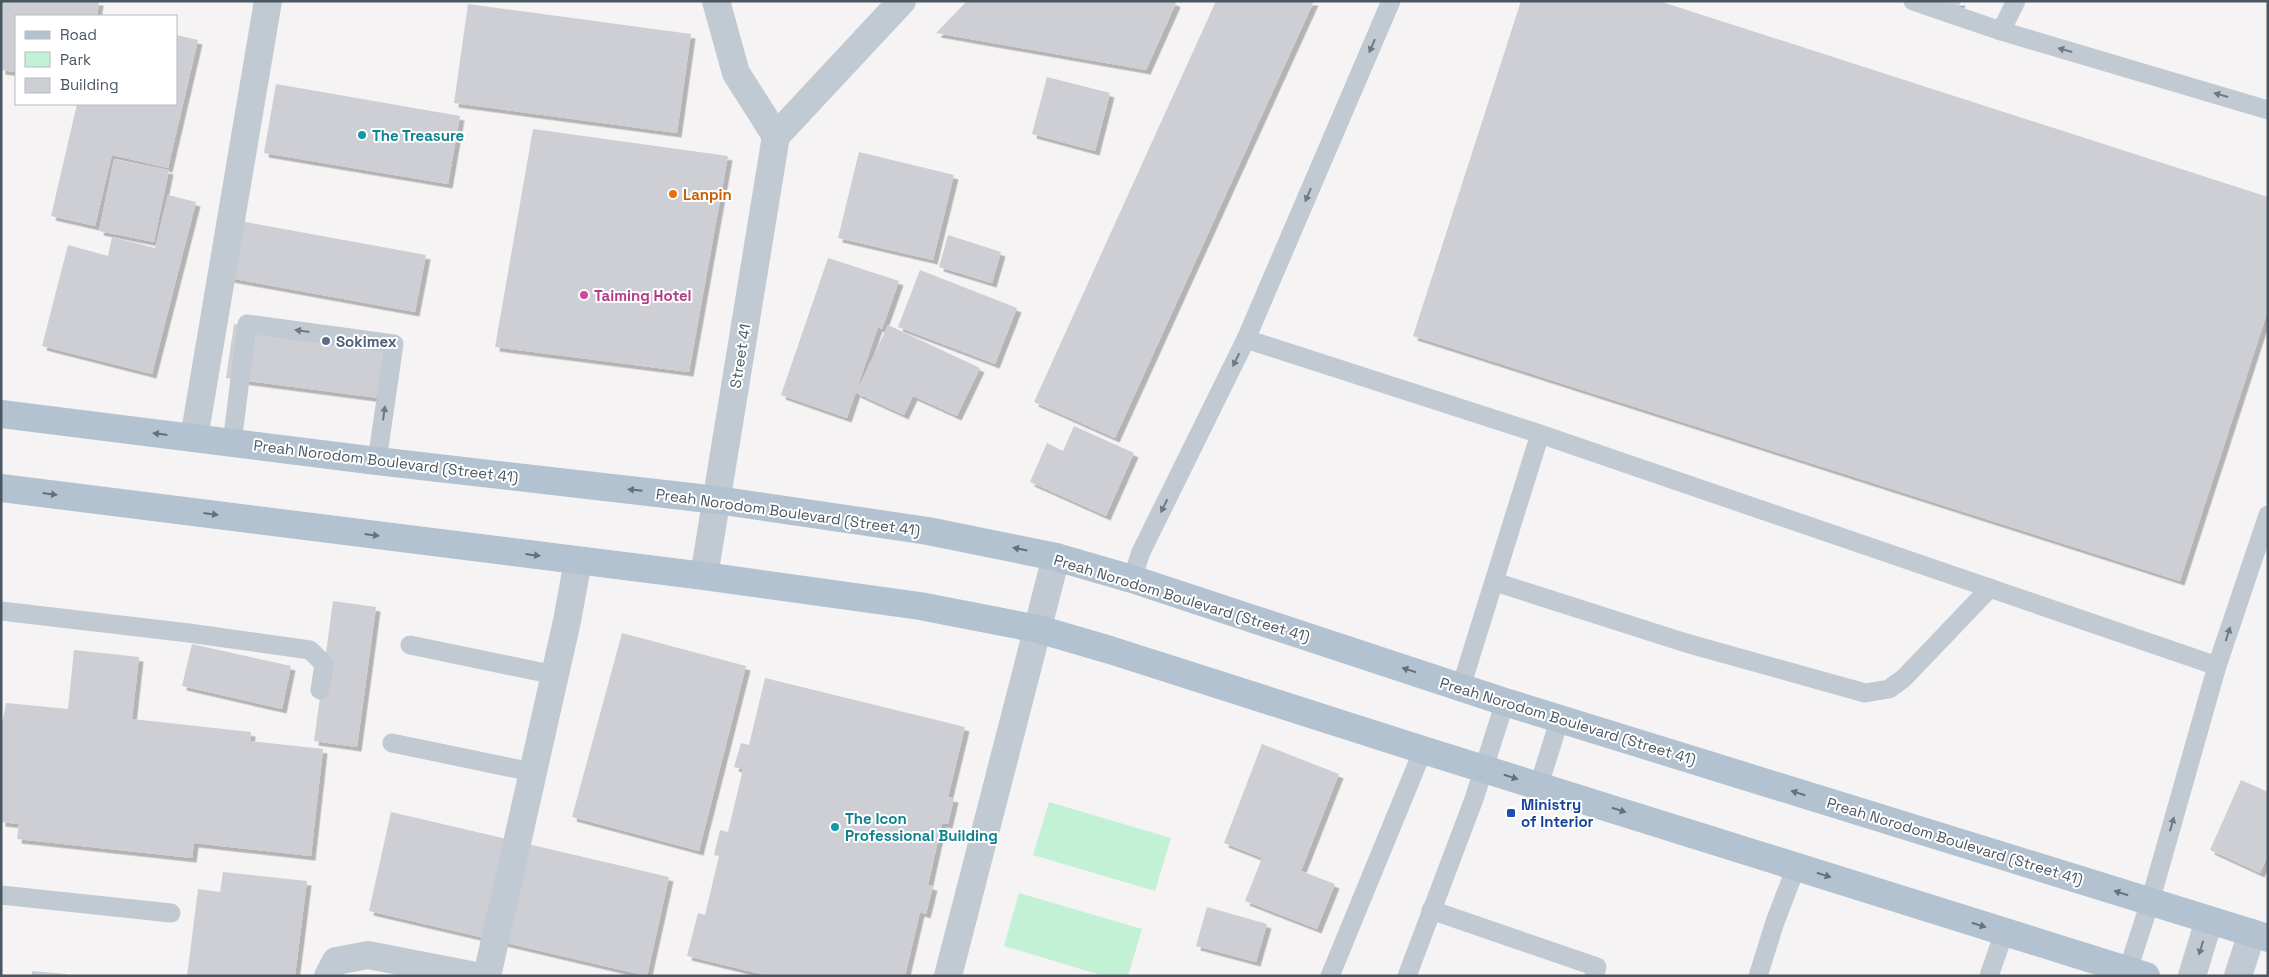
<svg xmlns="http://www.w3.org/2000/svg" width="2269" height="977" font-family="'Space Grotesk',sans-serif">
  <style>
    .green { fill: #c3f1d5 }
    .building { fill: #cdcfd5; filter: url(#shadow) }
    .lines { fill: none; stroke-linecap: round; stroke-linejoin: round }
    .lane { stroke: #c1cad2; stroke-width: 19 }
    .street { stroke: #c1cad2; stroke-width: 28 }
    .primary { stroke: #b3c2d1; stroke-width: 28 }
    .oneway { fill: #6e7983 }
    .oneway2 { fill: #64717d }
    .culture-dot { fill: #0f9aa8; stroke: #fff; stroke-width: 2 }
    .food-dot { fill: #e8710a; stroke: #fff; stroke-width: 2 }
    .hotel-dot { fill: #d1479c; stroke: #fff; stroke-width: 2 }
    .service-dot { fill: #5c6f8a; stroke: #fff; stroke-width: 2 }
    .transit-dot { fill: #1a4fb4; stroke: #fff; stroke-width: 2 }
    .labels { text-anchor: middle; dominant-baseline: central; stroke-width: 4; stroke-linejoin: round; paint-order: stroke }
    .culture-label { font-size: 15px; font-weight: bold; fill: #0d838f; stroke: #fff; text-anchor: start }
    .food-label { font-size: 15px; font-weight: bold; fill: #c56008; stroke: #fff; text-anchor: start }
    .hotel-label { font-size: 15px; font-weight: bold; fill: #b23c85; stroke: #fff; text-anchor: start }
    .service-label { font-size: 15px; font-weight: bold; fill: #4e5e75; stroke: #fff; text-anchor: start }
    .street-label { font-size: 15px; fill: #4a5661; stroke: #fff }
    .transit-label { font-size: 15px; font-weight: bold; fill: #164399; stroke: #fff; text-anchor: start }
  </style>
  <defs>
    <filter id="shadow"><feDropShadow dx="4.5" dy="4.5" stdDeviation="0" flood-color="#0004"/></filter>
  </defs>
  <rect width="100%" height="100%" fill="#f5f3f3"/>
  <!-- green -->
  <g class="green">
    <polygon points="1049,802 1171,838 1155,891 1033,855"/>
    <polygon points="1019,893 1142,929 1128,976 1104,976 1004,946"/>
  </g>
  <!-- building -->
  <g class="building">
    <polygon points="1,1 99,1 97,16 16,16 16,72 1,70"/>
    <polygon points="967,1 1173,1 1176,3 1146,70 936,33"/>
    <polygon points="1216,1 1314,1 1115,438 1034,402"/>
    <polygon points="1521,1 1659,1 2268,197 2268,310 2180,581 1413,336"/>
    <polygon points="1943,1 1961,1 1958,9"/>
    <polygon points="468,4 691,34 677,133 454,103"/>
    <polygon points="176,35 198,40 168,168 112,155 95,226 51,216 77,104 176,104"/>
    <polygon points="1047,77 1110,93 1095,151 1032,134"/>
    <polygon points="276,84 460,116 448,184 264,153"/>
    <polygon points="533,129 728,156 689,372 495,347"/>
    <polygon points="859,152 954,175 933,260 838,238"/>
    <polygon points="114,159 169,170 154,242 99,231"/>
    <polygon points="168,195 196,202 152,374 42,346 68,245 108,256 112,237 155,248"/>
    <polygon points="240,221 426,255 415,312 229,278"/>
    <polygon points="948,235 1001,252 992,283 939,267"/>
    <polygon points="828,258 899,281 882,329 878,327 847,418 781,395"/>
    <polygon points="920,270 1017,308 995,364 898,327"/>
    <polygon points="234,324 394,345 386,399 226,378"/>
    <polygon points="888,325 980,368 957,416 913,396 904,415 856,393"/>
    <polygon points="1074,426 1134,453 1106,516 1030,482 1047,443 1063,451"/>
    <polygon points="333,601 376,607 357,747 314,741"/>
    <polygon points="622,633 746,666 699,851 572,817"/>
    <polygon points="192,644 291,666 282,709 182,686"/>
    <polygon points="74,650 139,657 132,719 251,732 250,741 323,749 311,856 194,843 192,858 17,839 19,824 1,822 1,730 6,703 68,709"/>
    <polygon points="765,678 965,727 948,797 954,798 948,824 942,823 928,885 933,886 926,914 920,912 905,976 769,976 687,956 698,913 705,915 719,856 714,855 720,830 728,832 743,769 734,767 741,743 749,745"/>
    <polygon points="1262,744 1339,774 1301,871 1335,884 1317,929 1245,901 1262,858 1224,843"/>
    <polygon points="2241,780 2268,792 2268,855 2260,873 2210,850"/>
    <polygon points="391,812 669,877 647,976 369,911"/>
    <polygon points="223,872 307,881 295,976 187,976 198,889 220,892"/>
    <polygon points="1207,907 1267,924 1256,962 1196,946"/>
    <polygon points="32,971 66,974 66,976 32,976"/>
  </g>
  <g class="lines">
    <!-- lane -->
    <g class="lane">
      <polyline points="1913,1 2001,31 2268,110"/>
      <polyline points="2001,31 2016,1"/>
      <polyline points="1246,339 1540,434 2217,666"/>
      <polyline points="232,443 247,324 394,344 377,461"/>
      <polyline points="1132,579 1141,552 1246,339 1391,1"/>
      <polyline points="1495,582 1686,643 1865,693 1889,689 1904,678 1990,588"/>
      <polyline points="1,611 189,633 310,650 324,664 320,690"/>
      <polyline points="410,645 555,675"/>
      <polyline points="1461,687 1540,434"/>
      <polyline points="392,743 532,772"/>
      <polyline points="1539,785 1560,718"/>
      <polyline points="1,895 171,913"/>
      <polyline points="1431,910 1597,967 1594,976"/>
      <polyline points="2128,970 2150,902 2217,666 2268,515"/>
      <polyline points="1330,976 1423,750"/>
      <polyline points="1407,976 1474,799 1505,702"/>
      <polyline points="1758,976 1775,922 1796,867"/>
      <polyline points="1989,976 2004,933"/>
    </g>
    <!-- street -->
    <g class="street">
      <polyline points="716,1 736,73 776,136"/>
      <polyline points="194,438 268,1"/>
      <polyline points="704,576 776,136 902,1"/>
      <polyline points="328,976 336,961 368,955 476,976"/>
      <polyline points="487,976 567,621 578,561"/>
      <polyline points="948,976 1056,557"/>
      <polyline points="2192,976 2209,920"/>
      <polyline points="2238,976 2252,933"/>
    </g>
    <!-- primary -->
    <g class="primary">
      <polyline points="1,414 377,461 717,500 928,531 1056,557 1132,579 1505,702 2268,938"/>
      <polyline points="1,488 704,576 920,606 1038,629 1110,650 1423,750 2146,976"/>
    </g>
  </g>
  <!-- one-way arrows -->
  <defs><path id="oneway-solid" d="M-6-.8H1V-3.2L6.5 0L1 3.2V.8H-6Z" transform="scale(1.25)"/></defs>
  <g class="oneway">
    <use href="#oneway-solid" transform="translate(1372 46) rotate(113)"/>
    <use href="#oneway-solid" transform="translate(2065 50) rotate(-164)"/>
    <use href="#oneway-solid" transform="translate(2221 95) rotate(-164)"/>
    <use href="#oneway-solid" transform="translate(1308 195) rotate(113)"/>
    <use href="#oneway-solid" transform="translate(302 331) rotate(-172)"/>
    <use href="#oneway-solid" transform="translate(1236 360) rotate(116)"/>
    <use href="#oneway-solid" transform="translate(384 413) rotate(-82)"/>
    <use href="#oneway-solid" transform="translate(1164 506) rotate(116)"/>
    <use href="#oneway-solid" transform="translate(2228 634) rotate(-72)"/>
    <use href="#oneway-solid" transform="translate(2172 824) rotate(-74)"/>
    <use href="#oneway-solid" transform="translate(2201 948) rotate(107)"/>
  </g>
  <g class="oneway2">
    <use href="#oneway-solid" transform="translate(160 434) rotate(-173)"/>
    <use href="#oneway-solid" transform="translate(635 490) rotate(-174)"/>
    <use href="#oneway-solid" transform="translate(50 494) rotate(7)"/>
    <use href="#oneway-solid" transform="translate(211 514) rotate(7)"/>
    <use href="#oneway-solid" transform="translate(372 535) rotate(7)"/>
    <use href="#oneway-solid" transform="translate(1020 549) rotate(-169)"/>
    <use href="#oneway-solid" transform="translate(533 555) rotate(7)"/>
    <use href="#oneway-solid" transform="translate(1409 670) rotate(-162)"/>
    <use href="#oneway-solid" transform="translate(1511 777) rotate(17)"/>
    <use href="#oneway-solid" transform="translate(1798 793) rotate(-163)"/>
    <use href="#oneway-solid" transform="translate(1619 810) rotate(18)"/>
    <use href="#oneway-solid" transform="translate(1824 875) rotate(18)"/>
    <use href="#oneway-solid" transform="translate(2121 893) rotate(-163)"/>
    <use href="#oneway-solid" transform="translate(1979 925) rotate(18)"/>
  </g>
  <!-- markers -->
  <g class="culture-dot">
    <circle cx="362" cy="135" r="5"/>
    <circle cx="835" cy="827" r="5"/>
  </g>
  <circle class="food-dot" cx="673" cy="194" r="5"/>
  <circle class="hotel-dot" cx="584" cy="295" r="5"/>
  <circle class="service-dot" cx="326" cy="341" r="5"/>
  <rect class="transit-dot" x="1506" y="808" width="10" height="10" rx="2.5"/>
  <g class="labels">
    <!-- culture labels -->
    <g class="culture-label">
      <text x="372" y="135">The Treasure</text>
      <text x="845" y="818">The Icon<tspan x="845" dy="17">Professional Building</tspan></text>
    </g>
    <!-- food labels -->
    <g class="food-label">
      <text x="683" y="194">Lanpin</text>
    </g>
    <!-- hotel labels -->
    <g class="hotel-label">
      <text x="594" y="295">Taiming Hotel</text>
    </g>
    <!-- service labels -->
    <g class="service-label">
      <text x="336" y="341">Sokimex</text>
    </g>
    <!-- street labels -->
    <g class="street-label">
      <text transform="translate(740 356) rotate(-81)">Street 41</text>
      <text transform="translate(386 461) rotate(7)">Preah Norodom Boulevard (Street 41)</text>
      <text transform="translate(788 512) rotate(8)">Preah Norodom Boulevard (Street 41)</text>
      <text transform="translate(1182 598) rotate(17)">Preah Norodom Boulevard (Street 41)</text>
      <text transform="translate(1568 721) rotate(17)">Preah Norodom Boulevard (Street 41)</text>
      <text transform="translate(1955 841) rotate(17)">Preah Norodom Boulevard (Street 41)</text>
    </g>
    <!-- transit labels -->
    <g class="transit-label">
      <text x="1521" y="804">Ministry<tspan x="1521" dy="17">of Interior</tspan></text>
    </g>
  </g>
  <!-- border -->
  <rect width="2269" height="977" fill="none" stroke="#4a5661" stroke-width="5"/>
  <!-- legend -->
  <rect x="15" y="15" width="162" height="90" fill="#ffffff" stroke="#b7bbc0"/>
  <rect x="25" y="31" width="25" height="8" fill="#b3c2d1" stroke="#b7bbc0"/>
  <text x="60" y="40" font-size="15" fill="#4a5661">Road</text>
  <rect x="25" y="52" width="25" height="15" fill="#c3f1d5" stroke="#b7bbc0"/>
  <text x="60" y="65" font-size="15" fill="#4a5661">Park</text>
  <rect x="25" y="78" width="25" height="15" fill="#cdcfd5" stroke="#b7bbc0"/>
  <text x="60" y="90" font-size="15" fill="#4a5661">Building</text>
</svg>
